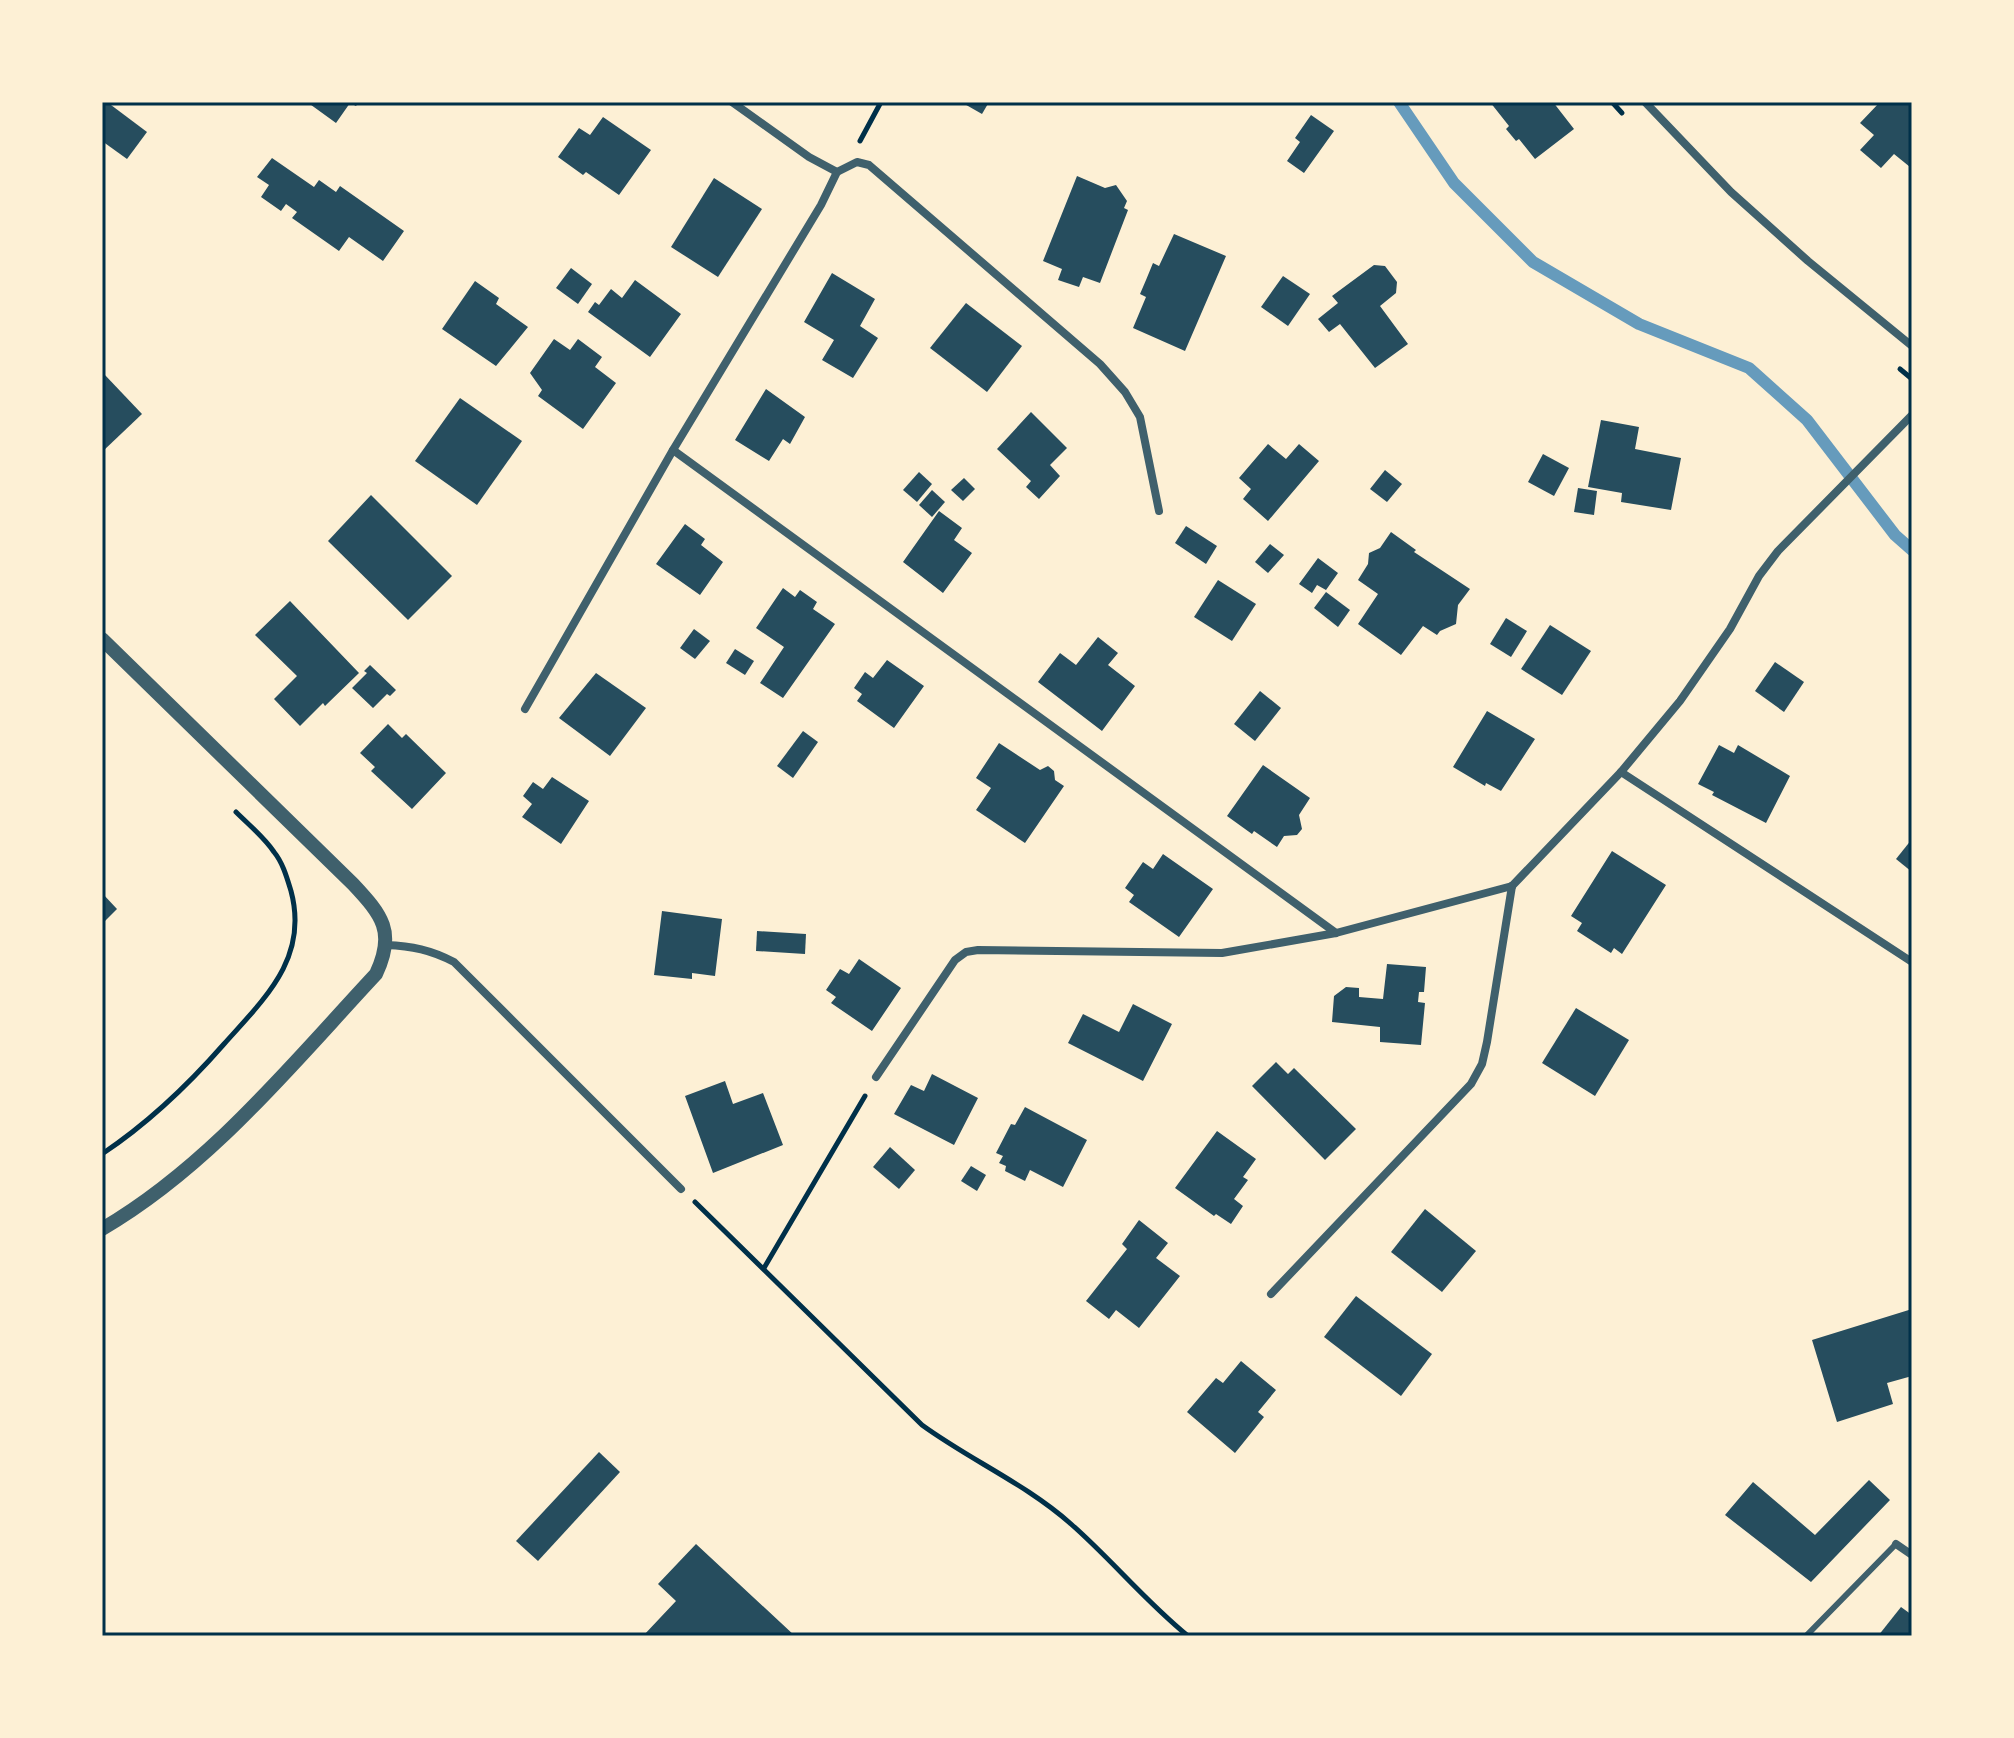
<svg xmlns="http://www.w3.org/2000/svg" width="2014" height="1738" font-family="'Exo 2',sans-serif">
  <style>
    .lines { fill: none; stroke-linecap: round; stroke-linejoin: round }
    .stream { stroke: #669bbc; stroke-width: 12 }
    .building { fill: #264d5e }
    .path { stroke: #003049; stroke-width: 5 }
    .service { stroke: #3f606c; stroke-width: 6 }
    .minor { stroke: #3f606c; stroke-width: 8 }
    .tertiary { stroke: #3f606c; stroke-width: 14 }
    .neatline { fill: none; stroke: #003049; stroke-width: 3 }
  </style>
  <rect width="100%" height="100%" fill="#fdf0d5"/>
  <g class="lines">
    <!-- stream -->
    <polyline class="stream" points="1399,102 1454,183 1533,262 1639,324 1749,368 1807,420 1895,535 1912,550"/>
  </g>
  <!-- building -->
  <g class="building">
    <polygon points="102,102 107,102 147,132 127,159 102,141"/>
    <polygon points="307,102 359,102 356,106 350,103 336,123"/>
    <polygon points="961,102 989,102 982,114"/>
    <polygon points="1490,102 1553,102 1574,129 1535,159 1519,139 1516,141 1506,129 1509,126"/>
    <polygon points="1880,102 1912,102 1912,164 1910,167 1894,154 1881,168 1860,150 1874,135 1860,123"/>
    <polygon points="1311,115 1334,131 1304,173 1287,161 1300,142 1295,138"/>
    <polygon points="603,117 651,150 619,195 586,172 583,175 558,157 579,128 590,135"/>
    <polygon points="272,158 314,187 319,180 336,192 340,186 404,231 383,261 349,237 339,251 292,218 297,212 286,204 281,211 261,197 269,185 257,177"/>
    <polygon points="1077,176 1105,188 1116,185 1127,201 1124,208 1128,210 1100,283 1083,277 1079,287 1058,280 1062,269 1043,261"/>
    <polygon points="714,178 762,209 718,277 671,247"/>
    <polygon points="1174,234 1226,256 1185,351 1133,328 1146,297 1140,294 1146,280 1153,263 1159,266"/>
    <polygon points="1374,265 1385,266 1397,282 1396,293 1380,306 1408,344 1375,368 1340,324 1329,332 1318,319 1338,303 1332,296"/>
    <polygon points="571,268 592,284 578,304 556,288"/>
    <polygon points="832,273 875,299 860,326 878,338 853,378 822,360 834,340 804,322"/>
    <polygon points="1283,276 1310,294 1288,326 1261,307"/>
    <polygon points="635,280 681,314 650,357 588,312 595,302 599,305 611,289 622,298"/>
    <polygon points="475,281 499,298 496,304 528,327 496,366 442,329"/>
    <polygon points="966,303 1022,346 987,392 930,348"/>
    <polygon points="554,339 570,350 578,339 602,357 595,367 616,383 583,429 538,396 542,390 530,373"/>
    <polygon points="104,374 142,414 102,452 102,376"/>
    <polygon points="766,389 805,417 790,444 783,439 769,461 735,440"/>
    <polygon points="460,398 522,441 477,505 415,461"/>
    <polygon points="1031,412 1067,448 1050,465 1060,476 1039,499 1026,487 1031,481 997,449"/>
    <polygon points="1601,420 1639,427 1635,449 1681,458 1671,510 1621,502 1622,493 1588,487"/>
    <polygon points="1268,444 1286,459 1299,444 1319,461 1268,521 1243,499 1251,489 1239,478"/>
    <polygon points="1543,454 1569,468 1554,496 1528,482"/>
    <polygon points="1385,470 1402,484 1387,502 1370,489"/>
    <polygon points="919,472 932,484 917,502 903,490"/>
    <polygon points="964,478 975,489 963,501 951,490"/>
    <polygon points="1578,488 1597,491 1594,515 1574,512"/>
    <polygon points="932,490 945,502 932,517 919,505"/>
    <polygon points="371,495 452,576 408,620 328,541"/>
    <polygon points="939,511 962,528 954,540 972,553 943,593 903,562"/>
    <polygon points="685,524 705,539 701,545 723,562 700,595 656,564"/>
    <polygon points="1186,526 1217,546 1206,564 1175,543"/>
    <polygon points="1391,532 1416,550 1414,552 1470,589 1458,605 1456,624 1440,631 1437,635 1423,626 1401,655 1358,624 1378,594 1358,580 1368,564 1369,553 1380,548"/>
    <polygon points="1270,544 1284,555 1268,573 1255,562"/>
    <polygon points="1318,558 1338,573 1326,590 1317,585 1312,593 1299,584"/>
    <polygon points="1218,580 1256,604 1232,641 1194,617"/>
    <polygon points="783,588 795,597 800,590 817,602 813,609 835,624 783,698 760,683 784,647 756,628"/>
    <polygon points="1326,592 1350,610 1338,627 1314,608"/>
    <polygon points="290,601 359,673 325,706 323,703 300,726 274,699 297,676 255,635"/>
    <polygon points="1506,618 1527,631 1511,657 1490,644"/>
    <polygon points="1550,625 1591,651 1562,695 1521,669"/>
    <polygon points="694,629 710,641 695,659 680,648"/>
    <polygon points="1098,637 1118,653 1108,665 1135,686 1102,731 1038,682 1060,653 1076,665"/>
    <polygon points="735,649 754,661 745,675 726,663"/>
    <polygon points="887,660 924,686 894,728 857,701 862,694 854,688 865,672 873,678"/>
    <polygon points="1775,662 1804,682 1784,712 1755,691"/>
    <polygon points="370,665 396,690 390,696 387,694 373,708 352,688 367,673 364,671"/>
    <polygon points="596,673 646,708 610,756 559,718"/>
    <polygon points="1260,691 1281,708 1255,741 1234,724"/>
    <polygon points="1487,711 1535,739 1501,791 1486,783 1485,786 1453,767"/>
    <polygon points="388,724 402,738 406,734 446,773 412,809 371,771 375,767 360,753"/>
    <polygon points="803,731 818,742 793,778 777,766"/>
    <polygon points="999,743 1040,770 1048,766 1054,771 1055,780 1064,786 1025,843 976,810 991,788 976,778"/>
    <polygon points="1719,745 1734,753 1738,745 1790,776 1766,823 1712,795 1714,792 1698,784"/>
    <polygon points="1263,765 1310,798 1299,815 1302,829 1297,835 1284,836 1277,847 1254,831 1252,834 1227,816"/>
    <polygon points="552,777 589,801 561,844 522,817 532,804 523,796 533,782 543,789"/>
    <polygon points="1912,839 1912,872 1896,859"/>
    <polygon points="1612,851 1666,885 1622,954 1614,948 1611,953 1577,931 1582,923 1571,916"/>
    <polygon points="1163,854 1213,889 1179,937 1129,902 1134,895 1125,888 1143,862 1153,869"/>
    <polygon points="102,893 117,909 102,924"/>
    <polygon points="662,911 722,919 715,976 692,973 692,979 654,975"/>
    <polygon points="757,931 806,934 805,954 756,951"/>
    <polygon points="859,959 901,988 872,1031 831,1003 836,997 826,990 840,969 849,974"/>
    <polygon points="1387,964 1426,967 1424,992 1419,992 1418,1002 1425,1003 1421,1045 1380,1042 1380,1027 1332,1022 1334,996 1346,987 1359,988 1359,997 1383,999"/>
    <polygon points="1133,1004 1172,1024 1143,1081 1068,1043 1083,1014 1119,1032"/>
    <polygon points="1576,1008 1629,1040 1595,1096 1542,1063"/>
    <polygon points="1276,1062 1288,1074 1294,1068 1356,1129 1325,1160 1252,1086"/>
    <polygon points="932,1074 978,1098 954,1145 894,1114 911,1085 924,1091"/>
    <polygon points="725,1081 733,1104 763,1093 783,1145 713,1173 685,1096"/>
    <polygon points="1025,1107 1087,1140 1063,1187 1030,1170 1025,1181 1005,1171 1006,1166 999,1163 1003,1156 996,1153 1011,1124 1015,1125"/>
    <polygon points="1217,1131 1256,1159 1243,1177 1248,1180 1234,1199 1243,1206 1231,1224 1216,1214 1214,1216 1175,1188"/>
    <polygon points="890,1147 915,1170 899,1189 873,1167"/>
    <polygon points="971,1166 986,1175 977,1191 961,1181"/>
    <polygon points="1425,1209 1476,1251 1442,1292 1391,1252"/>
    <polygon points="1139,1220 1168,1243 1156,1258 1180,1276 1139,1328 1116,1310 1109,1319 1086,1301 1127,1249 1122,1244"/>
    <polygon points="1356,1296 1432,1354 1401,1396 1324,1337"/>
    <polygon points="1912,1309 1912,1376 1887,1383 1893,1404 1837,1422 1812,1340"/>
    <polygon points="1241,1361 1276,1390 1258,1412 1264,1417 1235,1453 1187,1412 1216,1378 1223,1383"/>
    <polygon points="599,1452 620,1472 538,1561 516,1541"/>
    <polygon points="1869,1480 1890,1500 1811,1582 1725,1515 1753,1482 1815,1535"/>
    <polygon points="696,1544 795,1636 643,1636 676,1601 658,1584"/>
    <polygon points="1901,1607 1912,1615 1912,1636 1878,1636"/>
  </g>
  <g class="lines">
    <!-- path -->
    <g class="path">
      <polyline points="1612,102 1622,113"/>
      <polyline points="860,141 881,102"/>
      <polyline points="1900,369 1912,379"/>
      <path d="M102,1154C147,1124 189,1084 224,1044C265,998 309,958 291,891C287,878 283,863 274,852C264,837 249,825 236,812"/>
      <path d="M695,1202L922,1425C970,1460 1026,1484 1071,1524C1112,1560 1146,1602 1188,1636"/>
      <polyline points="764,1268 865,1096"/>
    </g>
    <!-- service -->
    <polyline class="service" points="1806,1636 1896,1544"/>
    <!-- minor -->
    <g class="minor">
      <polyline points="732,102 809,157 837,172 857,162 869,165 1100,364 1125,392 1140,417 1159,511"/>
      <polyline points="1645,102 1731,192 1808,261 1912,346"/>
      <polyline points="673,450 1336,933"/>
      <polyline points="525,709 673,450 821,205 837,172"/>
      <polyline points="1621,772 1912,962"/>
      <polyline points="1512,886 1621,772 1680,701 1730,629 1759,576 1778,551 1912,415"/>
      <path d="M386,945C412,946 431,950 454,962L681,1189"/>
      <polyline points="876,1077 955,960 966,952 978,950 1222,953 1336,933 1512,886"/>
      <polyline points="1271,1294 1471,1084 1482,1064 1487,1042 1512,886"/>
      <polyline points="1896,1544 1912,1555"/>
    </g>
    <!-- tertiary -->
    <path class="tertiary" d="M102,639L353,884C382,915 396,932 376,974C292,1064 210,1166 102,1229"/>
  </g>
  <!-- border -->
  <rect width="2014" height="1738" fill="none" stroke="#fdf0d5" stroke-width="208"/>
  <rect x="104" y="104" width="1806" height="1530" class="neatline"/>
</svg>
